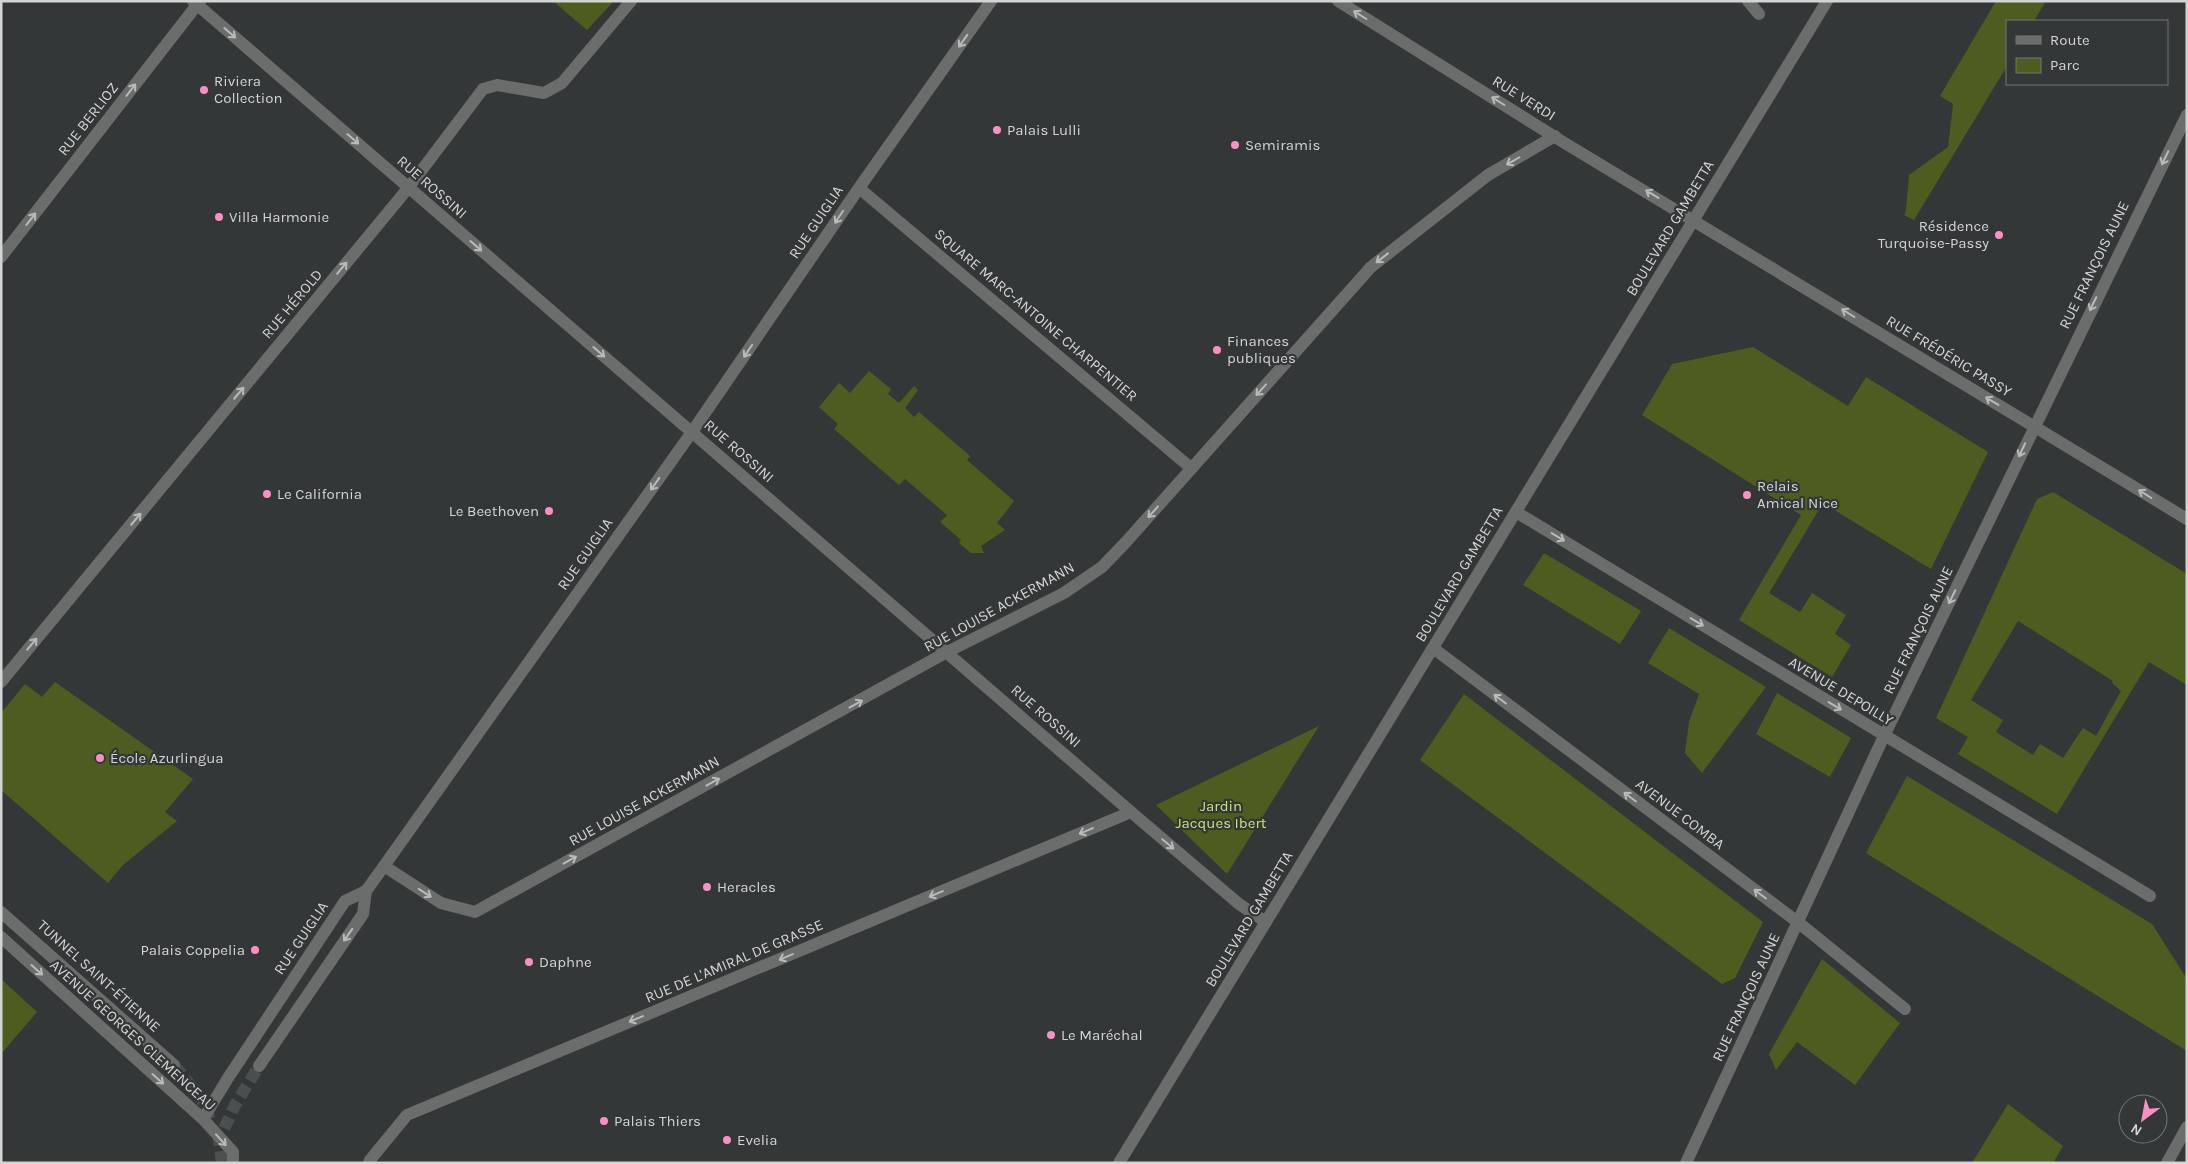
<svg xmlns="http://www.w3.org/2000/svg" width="2188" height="1164" font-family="Karla,sans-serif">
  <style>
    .green { fill: #4d5d1f; fill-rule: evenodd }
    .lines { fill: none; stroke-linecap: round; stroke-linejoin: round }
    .minor-tunnel { stroke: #4c4f4f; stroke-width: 12; stroke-dasharray: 12 6; stroke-linecap: butt }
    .minor { stroke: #6b6c6c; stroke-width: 12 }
    .oneway { stroke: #b9bbbb }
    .poi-dot { fill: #fa8fc6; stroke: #343737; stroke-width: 2 }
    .labels { text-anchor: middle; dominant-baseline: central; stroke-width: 4.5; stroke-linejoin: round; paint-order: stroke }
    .poi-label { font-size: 15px; fill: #d3d5d5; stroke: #343737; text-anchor: start }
    .street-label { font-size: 15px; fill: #d3d5d5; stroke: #343737 }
    .park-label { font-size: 15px; fill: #c6e677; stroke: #343737 }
  </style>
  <rect width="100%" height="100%" fill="#343737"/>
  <!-- green -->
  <g class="green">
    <polygon points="553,1 614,1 587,30"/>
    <polygon points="1996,1 2046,1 2034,21 2007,21 2007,66 1914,220 1904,215 1906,210 1909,175 1948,147 1953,104 1940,96"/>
    <polygon points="1753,347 1848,406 1866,377 1988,452 1931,569 1823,503 1769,593 1800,612 1812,593 1846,615 1835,634 1851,645 1832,677 1739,620 1801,515 1642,415 1672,364"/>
    <polygon points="869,371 891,389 888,394 899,403 914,386 918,390 905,408 914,417 919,412 970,456 967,460 1014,501 997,523 1005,530 981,546 984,553 971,553 959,543 961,540 940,522 947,515 905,479 899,485 834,429 838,424 819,407 839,383 850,393"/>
    <path d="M2053,492L2187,574V685L2149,662L2057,814L1958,754L1968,737L1936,718L2037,499ZM2018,621L2113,681L2112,683L2121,691L2096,736L2083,728L2063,758L2040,744L2033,755L1996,732L2003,720L1971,700Z"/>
    <polygon points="1544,553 1641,611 1620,644 1523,585"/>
    <polygon points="1669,628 1766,687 1702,773 1685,753 1689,722 1699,694 1648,663"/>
    <polygon points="55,682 193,779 165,812 177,821 123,865 108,883 1,790 1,713 25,684 42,697"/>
    <polygon points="1777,693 1851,738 1830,777 1756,734"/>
    <polygon points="1464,694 1763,922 1735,978 1722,984 1420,760"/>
    <polygon points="1319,726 1227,874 1156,805"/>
    <polygon points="1907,776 2152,924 2187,979 2187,1051 1866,853"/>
    <polygon points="1822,959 1900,1023 1855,1085 1797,1042 1776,1070 1769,1054"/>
    <polygon points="1,979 37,1012 1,1054"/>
    <polygon points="2008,1104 2063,1146 2053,1163 1972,1163"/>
  </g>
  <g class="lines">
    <!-- minor-tunnel -->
    <g class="minor-tunnel">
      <polyline points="174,1065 202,1100 210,1119"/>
      <polyline points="222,1163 219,1140 235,1105 259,1066"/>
    </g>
    <!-- minor -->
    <g class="minor">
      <polyline points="193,1 1131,812 1239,904 1266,922"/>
      <polyline points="1338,1 1563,142 2187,519"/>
      <polyline points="1748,1 1759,14"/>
      <polyline points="859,188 1191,468"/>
      <polyline points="1,257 200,1"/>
      <polyline points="1516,512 2150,896"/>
      <polyline points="1433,648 1799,923 1905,1009"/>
      <polyline points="1,682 409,187 483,89 497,85 544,93 562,83 631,1"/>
      <polyline points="384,866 441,903 475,912 947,652 1064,593 1102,567 1126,542 1371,267 1488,175 1555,136"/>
      <polyline points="1,912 174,1065"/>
      <polyline points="1,937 203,1119 233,1152 233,1163"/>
      <polyline points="259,1066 363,914 366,891"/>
      <polyline points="203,1119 228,1078 345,901 366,891 384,866 692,432 859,188 991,1"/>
      <polyline points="369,1163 370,1160 407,1115 1131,812"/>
      <polyline points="1119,1163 1827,1"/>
      <polyline points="1686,1163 1884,736 2187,115"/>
      <polyline points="2167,1163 2187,1127"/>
    </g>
  </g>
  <!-- one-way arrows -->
  <defs><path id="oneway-shaft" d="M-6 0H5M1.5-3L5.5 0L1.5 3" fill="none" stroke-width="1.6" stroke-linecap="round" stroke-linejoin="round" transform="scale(1.25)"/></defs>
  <g class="oneway">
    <use href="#oneway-shaft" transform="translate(1360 15) rotate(-148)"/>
    <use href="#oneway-shaft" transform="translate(230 33) rotate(41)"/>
    <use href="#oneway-shaft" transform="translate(963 41) rotate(125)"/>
    <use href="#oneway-shaft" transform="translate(131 90) rotate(-52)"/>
    <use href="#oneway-shaft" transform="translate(1498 101) rotate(-148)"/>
    <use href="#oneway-shaft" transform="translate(353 139) rotate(41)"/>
    <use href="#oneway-shaft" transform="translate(2165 158) rotate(116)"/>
    <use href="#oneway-shaft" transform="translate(1513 161) rotate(150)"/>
    <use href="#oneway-shaft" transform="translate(1652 194) rotate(-149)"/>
    <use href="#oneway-shaft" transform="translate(839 217) rotate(124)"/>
    <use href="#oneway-shaft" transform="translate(31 219) rotate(-52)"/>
    <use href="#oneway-shaft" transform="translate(476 246) rotate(41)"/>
    <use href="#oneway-shaft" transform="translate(1382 258) rotate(142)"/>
    <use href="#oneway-shaft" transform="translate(342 268) rotate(-50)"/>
    <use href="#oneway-shaft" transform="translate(2093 304) rotate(116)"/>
    <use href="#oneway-shaft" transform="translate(1848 313) rotate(-148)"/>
    <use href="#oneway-shaft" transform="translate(748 351) rotate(124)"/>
    <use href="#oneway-shaft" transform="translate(599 352) rotate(41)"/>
    <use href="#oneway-shaft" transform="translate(1261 390) rotate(132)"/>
    <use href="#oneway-shaft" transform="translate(239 393) rotate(-50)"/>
    <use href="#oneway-shaft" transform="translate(1992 401) rotate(-149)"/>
    <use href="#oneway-shaft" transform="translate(2022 450) rotate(115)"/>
    <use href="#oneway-shaft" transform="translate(655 484) rotate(125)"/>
    <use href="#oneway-shaft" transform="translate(2145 494) rotate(-148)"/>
    <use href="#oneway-shaft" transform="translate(1153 512) rotate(132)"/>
    <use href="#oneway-shaft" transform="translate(136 519) rotate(-50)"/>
    <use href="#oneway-shaft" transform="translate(1558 537) rotate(31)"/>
    <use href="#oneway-shaft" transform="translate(1952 597) rotate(116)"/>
    <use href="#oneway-shaft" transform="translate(1697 622) rotate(31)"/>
    <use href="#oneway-shaft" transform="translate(32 644) rotate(-50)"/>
    <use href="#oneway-shaft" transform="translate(1500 699) rotate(-143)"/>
    <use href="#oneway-shaft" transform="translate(856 704) rotate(-29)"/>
    <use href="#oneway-shaft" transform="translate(1835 706) rotate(31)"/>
    <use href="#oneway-shaft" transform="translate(713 782) rotate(-29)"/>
    <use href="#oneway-shaft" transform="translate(1630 797) rotate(-143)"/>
    <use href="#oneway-shaft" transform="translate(1086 831) rotate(157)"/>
    <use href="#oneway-shaft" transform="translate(1168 844) rotate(40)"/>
    <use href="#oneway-shaft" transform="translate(570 860) rotate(-29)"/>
    <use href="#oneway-shaft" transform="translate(425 893) rotate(33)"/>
    <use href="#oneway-shaft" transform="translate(936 894) rotate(157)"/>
    <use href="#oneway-shaft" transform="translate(1760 894) rotate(-143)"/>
    <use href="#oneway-shaft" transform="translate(348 935) rotate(125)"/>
    <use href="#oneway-shaft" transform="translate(786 957) rotate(157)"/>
    <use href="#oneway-shaft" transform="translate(37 970) rotate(42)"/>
    <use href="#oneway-shaft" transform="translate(636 1019) rotate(157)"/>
    <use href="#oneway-shaft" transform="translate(158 1079) rotate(42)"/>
    <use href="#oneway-shaft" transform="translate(221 1140) rotate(48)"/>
  </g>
  <!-- markers -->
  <g class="poi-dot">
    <circle cx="204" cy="90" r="5"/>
    <circle cx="997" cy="130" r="5"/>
    <circle cx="1235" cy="145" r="5"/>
    <circle cx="219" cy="217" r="5"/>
    <circle cx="1999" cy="235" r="5"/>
    <circle cx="1217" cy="350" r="5"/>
    <circle cx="267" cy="494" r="5"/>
    <circle cx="1747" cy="495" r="5"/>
    <circle cx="549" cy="511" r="5"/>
    <circle cx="100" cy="758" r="5"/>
    <circle cx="707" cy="887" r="5"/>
    <circle cx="255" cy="950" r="5"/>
    <circle cx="529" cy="962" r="5"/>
    <circle cx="1051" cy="1035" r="5"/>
    <circle cx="604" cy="1121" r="5"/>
    <circle cx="727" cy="1140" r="5"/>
  </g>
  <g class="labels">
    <!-- poi labels -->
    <g class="poi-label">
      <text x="214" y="81">Riviera<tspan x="214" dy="17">Collection</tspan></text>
      <text x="1007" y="130">Palais Lulli</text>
      <text x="1245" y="145">Semiramis</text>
      <text x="229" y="217">Villa Harmonie</text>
      <text x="1989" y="226" text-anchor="end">Résidence<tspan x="1989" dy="17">Turquoise-Passy</tspan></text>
      <text x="1227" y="341">Finances<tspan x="1227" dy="17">publiques</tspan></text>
      <text x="1757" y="486">Relais<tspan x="1757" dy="17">Amical Nice</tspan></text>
      <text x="277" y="494">Le California</text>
      <text x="539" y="511" text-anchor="end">Le Beethoven</text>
      <text x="110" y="758">École Azurlingua</text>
      <text x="717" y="887">Heracles</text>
      <text x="245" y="950" text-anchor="end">Palais Coppelia</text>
      <text x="539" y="962">Daphne</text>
      <text x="1061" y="1035">Le Maréchal</text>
      <text x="614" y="1121">Palais Thiers</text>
      <text x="737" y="1140">Evelia</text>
    </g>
    <!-- street labels -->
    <g class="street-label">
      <text transform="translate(1524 98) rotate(32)">RUE VERDI</text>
      <text transform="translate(88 119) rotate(-52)">RUE BERLIOZ</text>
      <text transform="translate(432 187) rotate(41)">RUE ROSSINI</text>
      <text transform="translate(816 222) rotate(-56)">RUE GUIGLIA</text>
      <text transform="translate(1670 228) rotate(-59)">BOULEVARD GAMBETTA</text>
      <text transform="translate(2094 265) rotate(-64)">RUE FRANÇOIS AUNE</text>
      <text transform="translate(292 304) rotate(-50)">RUE HÉROLD</text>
      <text transform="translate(1036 315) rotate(40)">SQUARE MARC-ANTOINE CHARPENTIER</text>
      <text transform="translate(1949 356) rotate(31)">RUE FRÉDÉRIC PASSY</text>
      <text transform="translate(739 451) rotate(41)">RUE ROSSINI</text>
      <text transform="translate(585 554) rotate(-55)">RUE GUIGLIA</text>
      <text transform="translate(1459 574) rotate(-59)">BOULEVARD GAMBETTA</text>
      <text transform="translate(999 607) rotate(-29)">RUE LOUISE ACKERMANN</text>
      <text transform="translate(1918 630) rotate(-64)">RUE FRANÇOIS AUNE</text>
      <text transform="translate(1841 691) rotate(31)">AVENUE DEPOILLY</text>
      <text transform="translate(1046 716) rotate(41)">RUE ROSSINI</text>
      <text transform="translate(644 801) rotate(-29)">RUE LOUISE ACKERMANN</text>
      <text transform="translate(1680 814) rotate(37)">AVENUE COMBA</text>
      <text transform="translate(1249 919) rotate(-59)">BOULEVARD GAMBETTA</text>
      <text transform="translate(301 938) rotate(-56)">RUE GUIGLIA</text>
      <text transform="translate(734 961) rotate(-23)">RUE DE L'AMIRAL DE GRASSE</text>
      <text transform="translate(99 976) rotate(42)">TUNNEL SAINT-ÉTIENNE</text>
      <text transform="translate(1746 997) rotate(-65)">RUE FRANÇOIS AUNE</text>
      <text transform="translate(133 1035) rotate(42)">AVENUE GEORGES CLEMENCEAU</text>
    </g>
    <!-- park labels -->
    <g class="park-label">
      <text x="1221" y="806">Jardin<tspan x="1221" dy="17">Jacques Ibert</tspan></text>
    </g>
  </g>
  <!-- border -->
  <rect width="2188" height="1164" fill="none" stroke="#d3d5d5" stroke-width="5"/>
  <!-- legend -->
  <rect x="2006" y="20" width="162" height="65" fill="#343737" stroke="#747676"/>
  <rect x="2016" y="36" width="25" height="8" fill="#6b6c6c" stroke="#747676"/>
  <text x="2050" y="45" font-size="15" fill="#d3d5d5">Route</text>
  <rect x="2016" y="58" width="25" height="15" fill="#4d5d1f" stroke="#747676"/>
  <text x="2050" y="70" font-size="15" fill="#d3d5d5">Parc</text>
  <!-- north arrow -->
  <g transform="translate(2143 1119) rotate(212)"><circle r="24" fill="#343737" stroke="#747676"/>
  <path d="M0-4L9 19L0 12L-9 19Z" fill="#fa8fc6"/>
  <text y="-8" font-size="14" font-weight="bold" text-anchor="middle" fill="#d3d5d5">N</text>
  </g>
</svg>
